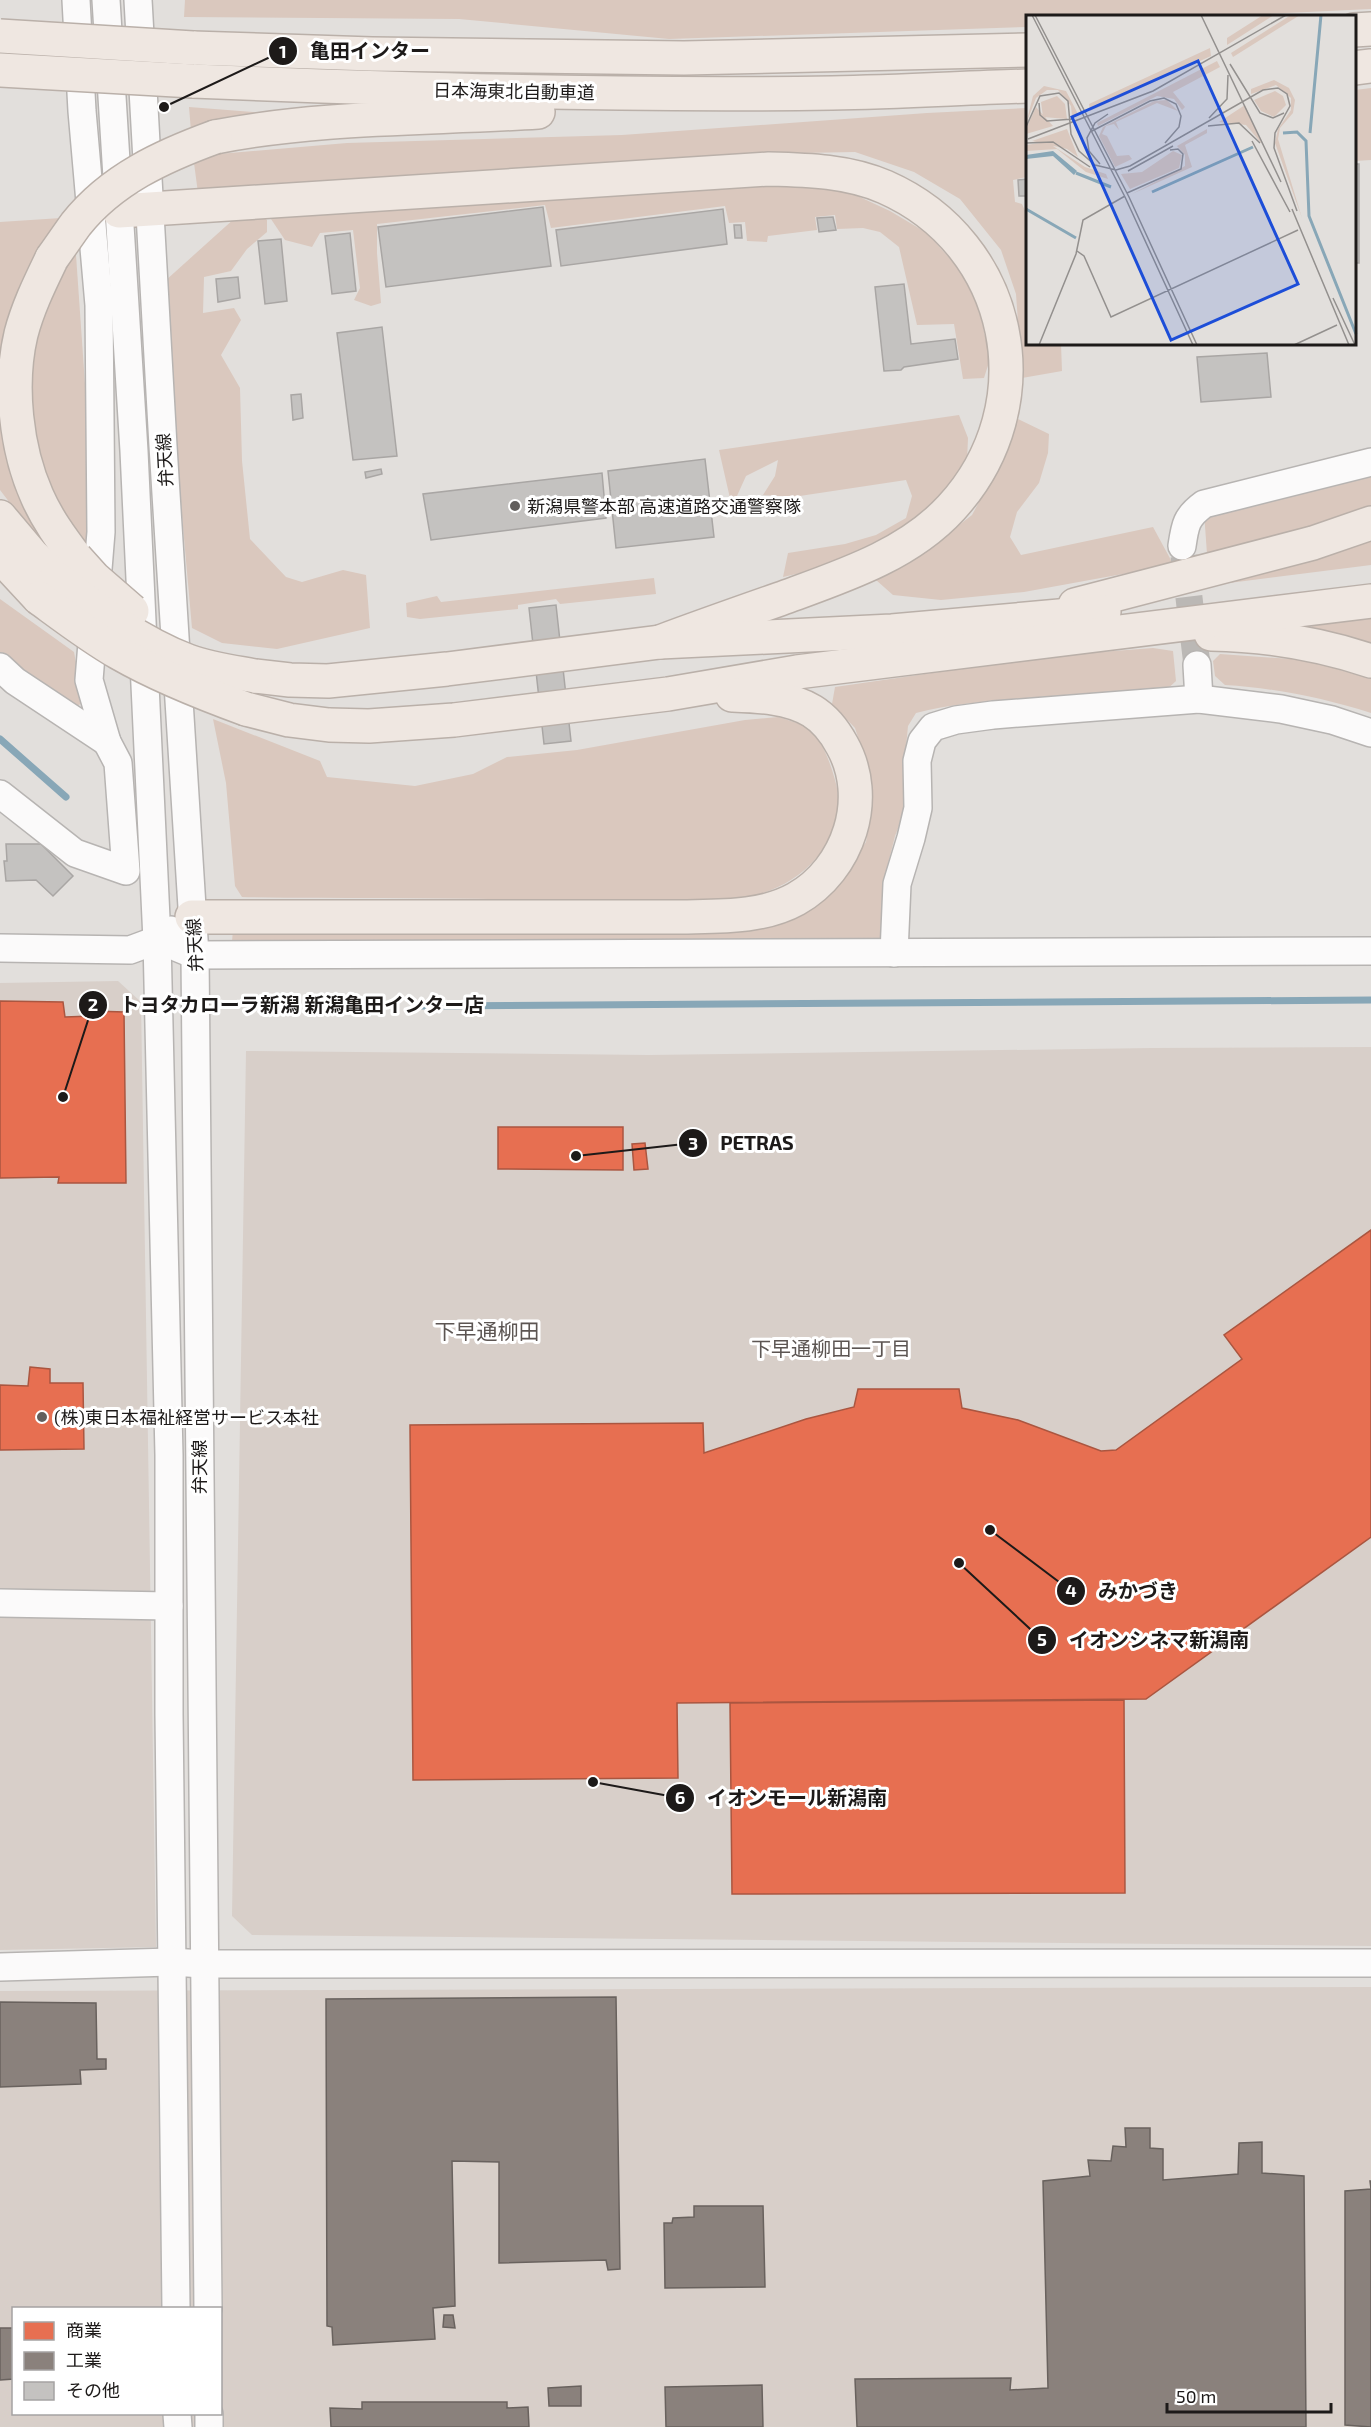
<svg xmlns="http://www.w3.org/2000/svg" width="1371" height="2427" font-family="'Exo 2','Noto Sans JP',sans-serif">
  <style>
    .built { fill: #d8cfc9; fill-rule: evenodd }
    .green { fill: #dac8be }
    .shops { fill: #e76f51; stroke: #aa5640; stroke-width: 1.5 }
    .industry { fill: #8a817c; stroke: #69625e; stroke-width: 1.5 }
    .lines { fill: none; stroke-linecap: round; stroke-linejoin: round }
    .stream { stroke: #88a7b7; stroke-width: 7 }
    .building { fill: #c4c2c0; stroke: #a9a6a4; stroke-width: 1.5 }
    .minor-tunnel { stroke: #bbb8b5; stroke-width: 27; stroke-dasharray: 27 14; stroke-linecap: butt }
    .minor-casing { stroke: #b7b4b2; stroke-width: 30 }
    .highway-casing { stroke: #bab0a9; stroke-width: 36 }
    .minor { stroke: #fbfafa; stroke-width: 27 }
    .highway { stroke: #efe7e1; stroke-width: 33 }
    .highway-bridge-casing { stroke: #bab0a9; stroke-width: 36; stroke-linecap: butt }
    .highway-bridge { stroke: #efe7e1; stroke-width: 33 }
    .poi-dot { fill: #625f5d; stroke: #fff; stroke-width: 2 }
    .labels { text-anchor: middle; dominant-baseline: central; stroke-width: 6; stroke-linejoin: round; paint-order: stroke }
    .street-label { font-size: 18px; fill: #1d1a19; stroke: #fff }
    .poi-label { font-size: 18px; fill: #1d1a19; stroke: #fff; text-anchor: start }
    .neighbourhood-label { font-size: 20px; fill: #5c5552; stroke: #fff }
    .quarter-label { font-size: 21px; fill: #5c5552; stroke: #fff }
    .inset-river { fill: none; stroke: #88a7b7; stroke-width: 3 }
    .inset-road { fill: none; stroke: #93908e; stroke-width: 1.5 }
    .view { fill: #1d4ed8; fill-opacity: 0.15; stroke: #1d4ed8; stroke-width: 3 }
    .inset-edge { fill: none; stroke: #1d1a19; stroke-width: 3 }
    .leader { fill: none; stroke: #1d1a19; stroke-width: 2 }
    .callout-dot { fill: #1d1a19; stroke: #fff; stroke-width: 2 }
    .mark-label { font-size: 18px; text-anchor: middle; font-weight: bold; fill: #fff }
    .callout-label { font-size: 20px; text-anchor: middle; font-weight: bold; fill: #1d1a19; stroke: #fff; stroke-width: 6; stroke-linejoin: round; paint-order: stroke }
  </style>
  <rect width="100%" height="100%" fill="#e2dfdc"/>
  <!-- built -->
  <g class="built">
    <polygon points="118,981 141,1002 156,1947 0,1950 0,983"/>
    <polygon points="1371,1047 1371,1946 252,1935 232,1916 246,1051 649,1055 1152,1048"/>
    <path d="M1371,1987V2427H0V1991ZM14,2308H220V2414H14Z"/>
  </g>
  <!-- green -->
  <g class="green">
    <polygon points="185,0 1371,0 1371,9 1223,16 1028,16 1027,27 669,39 459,19 184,17"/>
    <polygon points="1371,88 1371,160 1355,161 1355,90"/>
    <polygon points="189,107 290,115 191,131"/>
    <polygon points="1027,108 1027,177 1013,180 1015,202 1022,204 1027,215 1028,344 1061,344 1062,371 1022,378 1016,294 1001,250 960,199 914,172 855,152 802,153 787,159 198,193 194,163 207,155 347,143 622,135 927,113"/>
    <polygon points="712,185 806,186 849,192 890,211 927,233 969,280 981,318 990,359 984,378 963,379 954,324 917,325 899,247 880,232 863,228 837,229 835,215 815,217 817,230 768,236 767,242 747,241 745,222 729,223 725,206 551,228 545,205 377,224 377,253 381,303 371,306 354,300 360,288 353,230 320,233 312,247 285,240 269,216"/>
    <polygon points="255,208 267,220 267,232 247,249 231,271 204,277 203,313 234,308 241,320 221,355 240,388 242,461 250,539 286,577 302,582 343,570 366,575 370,628 277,649 222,643 192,628 175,437 165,281 235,218"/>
    <polygon points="61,218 26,280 3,336 0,395 10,464 50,555 0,490 0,222"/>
    <polygon points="76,255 93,499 94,560 63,521 36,445 30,394 32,357 43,315 59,276"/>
    <polygon points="959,415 968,438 967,461 942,494 920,515 881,543 827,567 783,577 788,553 845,544 876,535 906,518 912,496 906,480 793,497 763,495 775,476 778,460 746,476 732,507 719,450"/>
    <polygon points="1018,419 1049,434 1048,453 1039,483 1017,512 1010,537 1021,555 1153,527 1172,562 1150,569 1024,592 941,600 893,595 876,580 923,553 972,515 999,465"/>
    <polygon points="1371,470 1371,508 1329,523 1207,554 1204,512"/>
    <polygon points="1371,533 1371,565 1229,583 1230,575"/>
    <polygon points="654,578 656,594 560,604 556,599 518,605 518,609 420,619 407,617 406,603 437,596 441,602"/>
    <polygon points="0,599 74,652 83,702 72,710 0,659"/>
    <polygon points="1371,618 1371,651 1312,637 1312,625"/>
    <path d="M1153,648L1173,651L1176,681L1164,692C1115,691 1065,695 1016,699C982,702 949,704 916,713L908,726L903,778L906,808L895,836L885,876L884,916L880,940L232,942L233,929L752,928L846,870L866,842L872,806L867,765L855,728L832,704L835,687L1049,656Z"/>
    <path d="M1220,654L1306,660L1371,679V713C1323,698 1275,688 1225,685L1215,676L1213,661Z"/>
    <path d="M778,717C787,720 796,722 804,726C821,735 830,762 835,780C850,831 811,878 763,893C696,913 599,901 528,900C433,897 337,899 242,897L235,886L226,783L213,719L320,761L327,777L415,786L473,774L507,757L577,750L745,720Z"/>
  </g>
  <!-- shops -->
  <g class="shops">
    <polygon points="0,1001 63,1002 65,1017 92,1016 93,1011 124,1012 126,1183 58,1183 59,1177 0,1178"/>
    <polygon points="498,1127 623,1127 623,1170 498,1169"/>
    <polygon points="645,1143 648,1169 634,1170 632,1144"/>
    <polygon points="1371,1230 1371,1537 1146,1699 677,1703 678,1778 413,1780 410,1425 703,1423 704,1453 806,1419 854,1407 858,1389 959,1389 962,1408 1018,1420 1101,1451 1116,1450 1242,1359 1224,1335"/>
    <polygon points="30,1367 50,1369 50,1383 83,1383 84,1449 0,1450 0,1385 28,1386"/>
    <polygon points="1124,1700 1125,1893 732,1894 730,1703"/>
  </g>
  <!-- industry -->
  <g class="industry">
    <polygon points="616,1997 620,2269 608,2270 606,2260 499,2263 499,2162 452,2161 455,2306 433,2308 435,2339 333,2345 332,2327 327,2326 326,1999"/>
    <polygon points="0,2002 96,2003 97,2059 106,2059 106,2069 80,2070 81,2084 0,2087"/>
    <polygon points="1125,2128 1150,2128 1150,2148 1163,2149 1163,2180 1238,2174 1239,2143 1262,2142 1262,2173 1304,2176 1306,2427 857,2427 855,2379 1011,2378 1010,2390 1048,2388 1043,2181 1090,2176 1088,2160 1111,2161 1113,2146 1126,2147"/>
    <polygon points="1370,2181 1371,2181 1371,2427 1345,2425 1345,2191 1371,2189"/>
    <polygon points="694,2206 763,2206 765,2287 665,2288 664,2223 672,2223 673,2218 694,2217"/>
    <polygon points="444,2315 453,2315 455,2328 443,2327"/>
    <polygon points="0,2328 14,2328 14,2379 0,2380"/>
    <polygon points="762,2385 763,2427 666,2427 665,2387"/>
    <polygon points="581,2386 581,2406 549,2406 548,2388"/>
    <polygon points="362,2402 507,2402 507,2408 528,2407 529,2427 331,2427 330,2408 362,2409"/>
  </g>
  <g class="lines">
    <!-- stream -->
    <g class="stream">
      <polyline points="0,739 66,797"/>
      <polyline points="418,1006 1371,1000"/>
    </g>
  </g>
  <!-- building -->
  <g class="building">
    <rect x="1354" y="164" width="5" height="99"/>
    <polygon points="1028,179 1028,196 1019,196 1018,180"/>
    <polygon points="543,207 551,266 386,287 378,227"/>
    <polygon points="723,209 727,244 561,266 556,230"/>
    <polygon points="833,217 836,230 819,232 817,218"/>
    <polygon points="734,225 741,225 742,238 735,238"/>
    <polygon points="350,233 356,291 332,294 325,236"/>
    <polygon points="281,239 287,301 265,304 258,241"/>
    <polygon points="238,277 240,298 218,302 216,279"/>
    <polygon points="904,284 911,344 955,339 958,359 904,367 901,370 884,371 875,287"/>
    <polygon points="382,327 397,456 353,460 337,333"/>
    <polygon points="1267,353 1271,397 1201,402 1197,357"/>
    <polygon points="301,394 303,418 293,420 291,395"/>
    <polygon points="705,459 714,537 616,548 608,471"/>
    <polygon points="381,469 382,474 366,478 365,472"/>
    <polygon points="602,473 606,518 431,540 423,494"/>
    <polygon points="556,605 571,741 544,744 529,608"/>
    <polygon points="6,844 41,844 73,876 53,896 36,880 6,881 4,861 7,861"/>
  </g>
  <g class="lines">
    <!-- minor-tunnel -->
    <polyline class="minor-tunnel" points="1184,556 1197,665"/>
    <defs>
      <g id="minor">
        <polyline points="106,0 134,451 157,940 169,1455 169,1714 176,2308"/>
        <polyline points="138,0 163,446 195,955 208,2308"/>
        <path d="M1182,546C1185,525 1186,517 1204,504L1371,462"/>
        <polyline points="1197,665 1199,699"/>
        <polyline points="0,667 15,681 107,742"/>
        <polyline points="0,794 75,853 126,871 118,763 107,742 89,680 101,532 99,305 82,111 76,0"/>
        <polyline points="0,948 130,950 157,940 171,930"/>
        <polyline points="178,948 195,955 1371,951"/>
        <polyline points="894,953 897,884 911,838 918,808 917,761 922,741 933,727 956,720 993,715 1199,699 1281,709 1332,720 1371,733"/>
        <polyline points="0,1603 169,1606"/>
        <polyline points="0,1967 171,1962 204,1964 1371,1963"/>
        <polyline points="177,2414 178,2427"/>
        <polyline points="209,2414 209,2427"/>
      </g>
      <g id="highway">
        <polyline points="1354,30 1371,29"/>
        <polyline points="193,48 372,54 684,58 1028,50"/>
        <polyline points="1354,68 1371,66"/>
        <path d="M193,81C406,90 619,96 832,93C897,92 963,88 1028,86"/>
        <path d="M215,137C322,116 430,119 538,112"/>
        <path d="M119,211L769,169C809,170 848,171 885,187C1014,244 1046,405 951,508C907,556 840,577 780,599C740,613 700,627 660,642"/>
        <path d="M52,258C40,283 28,307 21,334C9,385 16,449 37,496C47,519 61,538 76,558"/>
        <polyline points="0,517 32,555 56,578"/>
        <polyline points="0,556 39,598"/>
        <polyline points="1075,605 1313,543 1371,523"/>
        <path d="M1211,634C1264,635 1320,644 1371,661"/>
        <polyline points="255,676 290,680 328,681 447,669 660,642 892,631 1104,612"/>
        <polyline points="246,709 289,720 329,725 369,726 454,720 668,694 797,672 1371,601"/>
        <path d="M192,917H681C719,916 762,918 796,899C849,869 872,798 842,745C835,732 825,719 812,711C789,697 759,696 732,695"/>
      </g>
    </defs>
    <!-- minor casing -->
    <use href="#minor" class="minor-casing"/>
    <!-- highway casing -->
    <use href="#highway" class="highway-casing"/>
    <!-- minor -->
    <use href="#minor" class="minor"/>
    <!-- highway -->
    <use href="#highway" class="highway"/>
    <defs>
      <g id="highway-bridge">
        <polyline points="0,36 193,48"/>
        <polyline points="0,70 193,81"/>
        <path d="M52,258C60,247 68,235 76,224C112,179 163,156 215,137"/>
        <polyline points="76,558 94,578 132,611"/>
        <path d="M56,578C96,610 140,643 188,661C210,669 233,672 255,676"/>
        <path d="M39,598C65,617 91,637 119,653C159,676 202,693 246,709"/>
      </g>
    </defs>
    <!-- highway-bridge casing -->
    <use href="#highway-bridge" class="highway-bridge-casing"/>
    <!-- highway-bridge -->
    <use href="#highway-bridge" class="highway-bridge"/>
  </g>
  <!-- markers -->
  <g class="poi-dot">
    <circle cx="515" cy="506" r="6"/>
    <circle cx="42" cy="1417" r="6"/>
  </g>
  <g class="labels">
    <!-- street labels -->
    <g class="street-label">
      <text transform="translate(514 91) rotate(1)">日本海東北自動車道</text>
      <text transform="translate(164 460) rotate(-93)">弁天線</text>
      <text transform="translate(194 945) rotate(-93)">弁天線</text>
      <text transform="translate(199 1467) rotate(-90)">弁天線</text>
    </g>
    <!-- poi labels -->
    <g class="poi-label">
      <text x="527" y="506">新潟県警本部 高速道路交通警察隊</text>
      <text x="54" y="1417">(株)東日本福祉経営サービス本社</text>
    </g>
    <!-- neighbourhood labels -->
    <g class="neighbourhood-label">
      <text x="831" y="1348">下早通柳田一丁目</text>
    </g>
    <!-- quarter labels -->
    <g class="quarter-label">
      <text x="487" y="1330">下早通柳田</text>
    </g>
  </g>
  <!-- overview -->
  <g transform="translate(1026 15)">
    <rect width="330" height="330" fill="#e2dfdc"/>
    <path d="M237,0H248L201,30V23ZM265,0H274L207,42L205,38ZM184,33L185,41L64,96L63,89ZM191,46L194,52L147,77L159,92L156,95L148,84L131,81L72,111L71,108ZM248,65L263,73L269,85L267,98L254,113L252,124L276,203L249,128L252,114L265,95V83L250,70L225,79V74ZM18,71L40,76L52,99L46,102L45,91L32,75H21L10,83L0,109L7,81ZM249,76L257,81L260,90L248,102L235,96L228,85ZM31,81L39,89L41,104L17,102L15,87ZM141,85L152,96L131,88L90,107L93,115L88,109L80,111L76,119L81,121L91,141L103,140L106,144L89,152L73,121L77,112L128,86ZM219,90L236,129L220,110L193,107ZM10,92L27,111L0,119V114ZM41,114L52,142L41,134L6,126ZM181,114V118L159,130L166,152L106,179L159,151V140L151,131ZM21,127L59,152L80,159L82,164L60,157L31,134L0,136V130ZM147,136L156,140L153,153L104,174L95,159L116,157Z" fill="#dac8be"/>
    <path d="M27,136L51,156L48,160L27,141L0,144V140Z" fill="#88a7b7"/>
    <path class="inset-river" d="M257,118L271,117L280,126L283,201L330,319M284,118L295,0M50,158L85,172M126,177L227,132M0,194L50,223"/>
    <path class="inset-road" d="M6,0L99,182L167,330M9,0L103,182L171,330M175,0L255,167M204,49L234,98L247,103L258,98M13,88L14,100L21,106L47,104M183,103L201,84L202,60M182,111L213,108L234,128M0,112L14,81L33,78L42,86L45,119L53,136L69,150L90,155L104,151L237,75L252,73L261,79L264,91L249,118L248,133L271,196M66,116L124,86L138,83L150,89L155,101L153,112L139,128M2,124L127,76L260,0M226,126L264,197M0,128L27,127L64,152M74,149L63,136L61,123L69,108L82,99M102,156L147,131M101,178L155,154L157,139L152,134L144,135M266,194L323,330M51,236L58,241L85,302L272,215M307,283L329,330M13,330L50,239L57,205L99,181M268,330L311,310"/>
    <path class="view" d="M172,46L272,269L145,325L46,102Z"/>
    <rect width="330" height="330" class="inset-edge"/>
  </g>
  <!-- callouts -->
  <path class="leader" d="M164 107L283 51M63 1097L93 1005M576 1156L693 1143M990 1530L1071 1591M959 1563L1042 1640M593 1782L680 1798"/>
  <g class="callout-dot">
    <circle cx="164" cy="107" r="6"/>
    <circle cx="63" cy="1097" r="6"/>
    <circle cx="576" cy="1156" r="6"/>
    <circle cx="990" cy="1530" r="6"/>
    <circle cx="959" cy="1563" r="6"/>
    <circle cx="593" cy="1782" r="6"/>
    <circle cx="283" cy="51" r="15"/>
    <circle cx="93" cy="1005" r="15"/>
    <circle cx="693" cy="1143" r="15"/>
    <circle cx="1071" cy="1591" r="15"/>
    <circle cx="1042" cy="1640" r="15"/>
    <circle cx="680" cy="1798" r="15"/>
  </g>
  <g class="mark-label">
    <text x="283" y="58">1</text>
    <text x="93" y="1011">2</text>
    <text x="693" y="1150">3</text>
    <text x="1071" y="1597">4</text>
    <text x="1042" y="1646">5</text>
    <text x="680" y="1804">6</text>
  </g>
  <g class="callout-label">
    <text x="370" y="58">亀田インター</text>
    <text x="302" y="1012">トヨタカローラ新潟 新潟亀田インター店</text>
    <text x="757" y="1150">PETRAS</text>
    <text x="1138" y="1598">みかづき</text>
    <text x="1159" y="1647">イオンシネマ新潟南</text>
    <text x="797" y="1805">イオンモール新潟南</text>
  </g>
  <!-- legend -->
  <rect x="12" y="2307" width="210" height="108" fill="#ffffff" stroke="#a5a3a3" stroke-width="1.5"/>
  <rect x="24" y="2322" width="30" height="18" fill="#e76f51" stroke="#a5a3a3" stroke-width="1.5"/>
  <text x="66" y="2337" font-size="18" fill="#1d1a19">商業</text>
  <rect x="24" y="2352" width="30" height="18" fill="#8a817c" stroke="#a5a3a3" stroke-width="1.5"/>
  <text x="66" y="2367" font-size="18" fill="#1d1a19">工業</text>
  <rect x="24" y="2382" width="30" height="18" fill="#c4c2c0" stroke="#a5a3a3" stroke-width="1.5"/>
  <text x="66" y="2397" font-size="18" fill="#1d1a19">その他</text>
  <!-- scale -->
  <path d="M1167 2403v9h164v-9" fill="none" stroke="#1d1a19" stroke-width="3"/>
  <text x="1176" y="2403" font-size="18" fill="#1d1a19" stroke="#ffffff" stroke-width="4.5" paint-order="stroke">50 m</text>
</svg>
